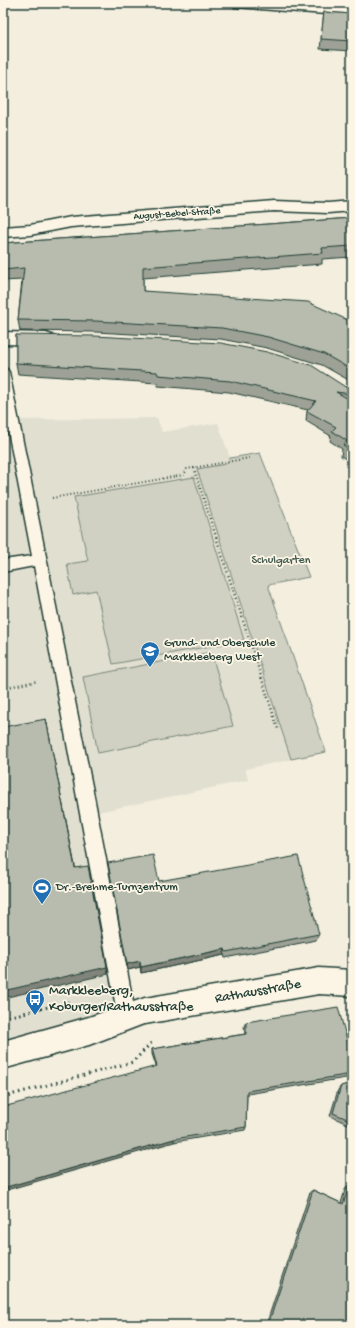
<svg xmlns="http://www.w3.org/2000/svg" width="355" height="1328" font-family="'Gochi Hand',sans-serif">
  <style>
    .built { fill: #e1dfd0 }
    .green { fill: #d0d1c2; stroke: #78877b }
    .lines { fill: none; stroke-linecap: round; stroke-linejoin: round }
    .lane-casing { stroke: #1f3d34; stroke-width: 3 }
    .street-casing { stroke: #1f3d34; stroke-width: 3 }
    .secondary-casing { stroke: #1f3d34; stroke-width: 3 }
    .path-far2 { stroke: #1f3d34; stroke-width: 2; stroke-dasharray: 1 2.5; stroke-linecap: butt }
    .path-far1 { stroke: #1f3d34; stroke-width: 2.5; stroke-dasharray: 1 3; stroke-linecap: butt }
    .path { stroke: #1f3d34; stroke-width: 3; stroke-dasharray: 1.5 4; stroke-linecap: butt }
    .lane { fill: #fcf5e5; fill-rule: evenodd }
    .street { fill: #fcf5e5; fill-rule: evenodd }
    .secondary { fill: #fcf5e5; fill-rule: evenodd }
    .wall { fill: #9ea296; stroke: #1f3d34 }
    .shaded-wall { fill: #81847a; stroke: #1f3d34 }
    .building { fill: #b8bcae; stroke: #1f3d34 }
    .labels { text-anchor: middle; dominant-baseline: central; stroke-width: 3.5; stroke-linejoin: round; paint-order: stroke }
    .far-street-label { font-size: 10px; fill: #1f3d34; stroke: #fcf5e5 }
    .park-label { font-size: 12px; fill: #425b50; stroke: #fcf5e5 }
    .poi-label { font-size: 12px; fill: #1f3d34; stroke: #fcf5e5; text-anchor: start }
    .near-poi-label { font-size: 14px; fill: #1f3d34; stroke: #fcf5e5; text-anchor: start }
    .near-street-label { font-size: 14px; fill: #1f3d34; stroke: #fcf5e5 }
  </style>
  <rect width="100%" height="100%" fill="#f3eede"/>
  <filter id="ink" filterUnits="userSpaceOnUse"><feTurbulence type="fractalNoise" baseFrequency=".025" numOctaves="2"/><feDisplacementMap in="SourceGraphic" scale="8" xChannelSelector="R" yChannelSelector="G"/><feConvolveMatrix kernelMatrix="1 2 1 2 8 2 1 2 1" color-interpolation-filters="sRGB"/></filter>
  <g filter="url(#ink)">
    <!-- built -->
    <polygon class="built" points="3,372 13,420 157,418 162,432 218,423 230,458 260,453 309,577 268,585 326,752 245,769 248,780 89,814 127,1018 3,1055"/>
    <!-- green -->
    <g class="green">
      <polygon points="260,453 309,577 268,585 326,752 291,759 197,469 226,464 230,458"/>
      <polygon points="194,477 244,640 113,664 96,590 73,595 67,564 88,561 74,497"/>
      <polygon points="211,652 233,726 98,753 83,677"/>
    </g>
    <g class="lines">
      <defs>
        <polygon id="lane" points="3,368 7,369 9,372 94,796 136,1018 133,1024 127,1027 121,1024 118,1018 34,566 3,572 3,560 32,556 3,404"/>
        <g id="street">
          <polygon points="228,3 285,3 352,8 352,16 234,7"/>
          <polygon points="274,201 328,203 352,201 352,211 328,213 274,211 71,227 30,235 3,237 3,227 30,225 71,217"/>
          <polygon points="3,332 46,333 52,335 55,339 52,343 46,345 3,344"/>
          <polygon points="319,968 352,970 352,996 319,994 145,1024 136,1020 132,1011 136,1002 145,998"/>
        </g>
        <polygon id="secondary" points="145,998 154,1002 158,1011 154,1020 89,1045 3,1069 3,1041 89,1017"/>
      </defs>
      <!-- lane casing -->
      <use href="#lane" class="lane-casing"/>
      <!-- street casing -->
      <use href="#street" class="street-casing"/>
      <!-- secondary casing -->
      <use href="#secondary" class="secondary-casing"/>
      <!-- path-far2 -->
      <g class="path-far2">
        <polyline points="194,468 210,519"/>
        <polyline points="52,498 184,475 187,469 249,458"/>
      </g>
      <!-- path-far1 -->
      <g class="path-far1">
        <polyline points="210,518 278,729"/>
        <polyline points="3,688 38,681"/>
      </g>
      <!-- path -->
      <g class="path">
        <polyline points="3,1018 69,1002"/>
        <polyline points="3,1097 133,1062 153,1041"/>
      </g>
      <!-- lane -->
      <use href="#lane" class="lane"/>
      <!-- street -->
      <use href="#street" class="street"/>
      <!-- secondary -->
      <use href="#secondary" class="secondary"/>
    </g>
    <!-- wall -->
    <g class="wall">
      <polygon points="324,12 352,14 352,51 320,49"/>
      <polygon points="352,218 352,257 322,259 322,264 143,278 143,291 352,322 352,382 322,365 267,348 221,339 96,332 20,331 18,320 22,280 3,281 3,243"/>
      <polygon points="16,335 352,388 352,463 341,456 342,449 330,441 331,436 306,421 307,411 308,410 229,392 158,386 157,383 18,374 16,363"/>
      <polygon points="108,863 159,881 319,934 316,940 225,958 224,955 141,973 140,967 128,970"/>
      <polygon points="246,1022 352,1058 352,1077 247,1094 246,1127 245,1130 174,1142 156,1066 152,1054 152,1049 245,1034 244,1026"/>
      <polygon points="352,1083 352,1126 330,1116 338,1090 341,1086"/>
      <polygon points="350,1185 352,1325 266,1325 310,1192 313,1190 341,1203 346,1187"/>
    </g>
    <!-- shaded-wall -->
    <g class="shaded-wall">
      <polygon points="3,3 6,3 3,7"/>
      <polygon points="3,505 6,523 3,523"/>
      <polygon points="46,719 48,730 77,876 75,868"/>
      <polygon points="90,874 108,974 3,998 3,991"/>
      <polygon points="225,949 224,955 141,973 141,967"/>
      <polygon points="140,961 140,967 128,970 127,964"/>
      <polygon points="174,1139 174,1142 3,1191 3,1188"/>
    </g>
    <!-- building -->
    <g class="building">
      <polygon points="324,12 352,14 352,41 321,39"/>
      <polygon points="352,218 352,246 322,248 323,253 143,267 143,291 308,302 352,322 352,370 324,354 268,337 222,328 95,321 18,320 24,268 3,270 3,243"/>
      <polygon points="16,335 95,336 221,343 267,352 311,365 347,388 352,388 352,394 336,392 352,401 352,451 343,445 347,441 332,431 336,427 307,411 316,401 230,381 158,375 157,372 16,363"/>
      <polygon points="46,719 75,868 88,866 107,967 3,991 3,727"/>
      <polygon points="153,855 159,881 298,856 319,934 226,952 225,949 141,967 140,961 127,964 108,863"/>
      <polygon points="338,1007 352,1058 352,1074 247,1091 246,1127 174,1139 3,1188 3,1107 157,1066 152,1049 246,1034 246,1022"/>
      <polygon points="352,1083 352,1121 333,1113 341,1086"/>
      <polygon points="350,1185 352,1186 352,1325 268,1325 313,1190 343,1204"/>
    </g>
  </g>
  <!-- icons -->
  <defs>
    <symbol id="school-pin" viewBox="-11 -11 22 30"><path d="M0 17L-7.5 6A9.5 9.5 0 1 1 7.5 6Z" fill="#1f6fb2" stroke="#fcf5e5"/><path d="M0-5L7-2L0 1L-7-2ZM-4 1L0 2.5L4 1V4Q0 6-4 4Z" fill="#fff"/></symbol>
    <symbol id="stadium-pin" viewBox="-11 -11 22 30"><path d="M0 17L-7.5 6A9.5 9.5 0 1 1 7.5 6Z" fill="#1f6fb2" stroke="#fcf5e5"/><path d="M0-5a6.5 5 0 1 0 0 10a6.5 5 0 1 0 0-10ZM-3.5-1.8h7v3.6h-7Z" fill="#fff"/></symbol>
    <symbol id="bus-pin" viewBox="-11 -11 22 30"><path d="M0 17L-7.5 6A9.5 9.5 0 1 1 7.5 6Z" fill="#1f6fb2" stroke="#fcf5e5"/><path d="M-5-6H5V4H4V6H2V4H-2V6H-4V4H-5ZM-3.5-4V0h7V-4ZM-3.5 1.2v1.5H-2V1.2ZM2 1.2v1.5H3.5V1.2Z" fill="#fff"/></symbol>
  </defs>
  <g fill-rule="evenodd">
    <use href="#school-pin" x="139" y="640" width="22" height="30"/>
    <use href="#stadium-pin" x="31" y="877" width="22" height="30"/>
    <use href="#bus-pin" x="24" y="988" width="22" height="30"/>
  </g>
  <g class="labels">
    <!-- far-street labels -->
    <g class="far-street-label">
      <text transform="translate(177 214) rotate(-4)">August-Bebel-Straße</text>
    </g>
    <!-- park labels -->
    <g class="park-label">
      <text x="281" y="561">Schulgarten</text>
    </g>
    <!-- poi labels -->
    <g class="poi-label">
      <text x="164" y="644">Grund- und Oberschule<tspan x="164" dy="14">Markkleeberg West</tspan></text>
      <text x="56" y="888">Dr.-Brehme-Turnzentrum</text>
    </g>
    <!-- near-poi labels -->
    <g class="near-poi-label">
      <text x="49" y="991">Markkleeberg,<tspan x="49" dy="16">Koburger/Rathausstraße</tspan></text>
    </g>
    <!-- near-street labels -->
    <g class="near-street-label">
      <text transform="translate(258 992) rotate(-10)">Rathausstraße</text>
    </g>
  </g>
  <!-- margin -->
  <rect width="355" height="1328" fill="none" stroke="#fcf5e5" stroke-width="16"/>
  <rect x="8" y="8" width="339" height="1312" fill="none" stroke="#1f3d34" stroke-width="1.5" filter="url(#ink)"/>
</svg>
